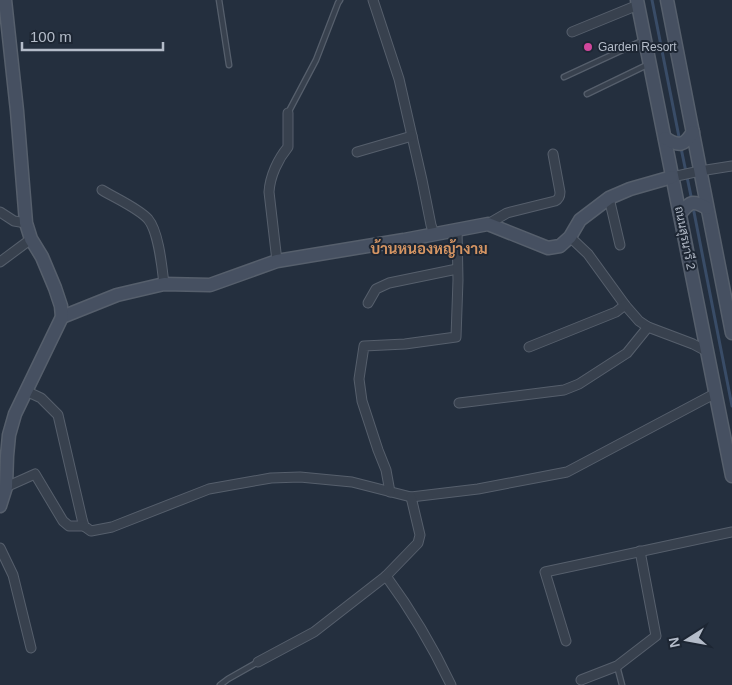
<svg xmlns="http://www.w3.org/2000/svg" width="732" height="685" font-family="Arial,Sarabun,sans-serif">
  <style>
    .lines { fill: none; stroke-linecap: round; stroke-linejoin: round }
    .stream { stroke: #394c67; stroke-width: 3 }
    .lane-casing { stroke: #565f6c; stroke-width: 7 }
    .street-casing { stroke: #565f6c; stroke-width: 11 }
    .secondary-casing { stroke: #565f6c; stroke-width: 15 }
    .lane { stroke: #38414e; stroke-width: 4.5 }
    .street { stroke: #38414e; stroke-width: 9 }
    .secondary { stroke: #465061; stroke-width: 12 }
    .hotel-dot { fill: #d1479c; stroke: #1d2633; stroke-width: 2 }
    .labels { text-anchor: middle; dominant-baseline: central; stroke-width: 4; stroke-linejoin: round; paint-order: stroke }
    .poi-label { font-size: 12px; fill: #b4bcc9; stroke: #1d2633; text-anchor: start }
    .street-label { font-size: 12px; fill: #b4bcc9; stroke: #1d2633 }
    .quarter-label { font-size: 15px; font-weight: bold; fill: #d59563; stroke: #1d2633 }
  </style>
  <rect width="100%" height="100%" fill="#242f3e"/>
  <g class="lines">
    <!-- stream -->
    <g class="stream">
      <polyline points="652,0 680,142"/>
      <polyline points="681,148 692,201"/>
      <polyline points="693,207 732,406"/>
    </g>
    <defs>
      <g id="lane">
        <polyline points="219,0 229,65"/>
        <polyline points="564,77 644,40"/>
        <polyline points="587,94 649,64"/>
        <polyline points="288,113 316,60 338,3 340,0"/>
        <polyline points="617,666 622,685"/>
        <polyline points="220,685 228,679 258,662"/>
      </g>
      <g id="street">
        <polyline points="373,0 399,79 422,180 431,225 434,234"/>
        <polyline points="572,32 638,5"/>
        <polyline points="357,152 412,136"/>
        <polyline points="672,177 700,171 732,166"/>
        <path d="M102,190C115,198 138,208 148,219C159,232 162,268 164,284"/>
        <polyline points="609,198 620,245"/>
        <polyline points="0,212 14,221 26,223"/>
        <path d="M488,224L507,213L555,201C559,199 560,197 560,192L553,154"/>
        <polyline points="570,237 588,254 625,305 639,321 648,327 693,344 708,352"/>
        <path d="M277,261L269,192C270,176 278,159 288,147V113"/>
        <polyline points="0,262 31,239"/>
        <polyline points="368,303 376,289 389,283 457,269"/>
        <polyline points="529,347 616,312 625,305"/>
        <polyline points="26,391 41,398 58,415 82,519 84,526 91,531 112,527 209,489 271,478 300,477 352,482 411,497 478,489 567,472 716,393"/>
        <polyline points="459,403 564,390 579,384 627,353 648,327"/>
        <polyline points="6,487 35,474 63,521 69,526 84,526"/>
        <polyline points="390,492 386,470 378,450 362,401 359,379 364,346 405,344 456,337 458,280 457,229"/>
        <polyline points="0,548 13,575 31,648"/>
        <path d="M386,576C411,610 433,647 451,685"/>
        <polyline points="566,641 545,572 732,532"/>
        <polyline points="258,662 314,632 386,576 418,543 420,535 411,497"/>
        <polyline points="581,680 617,666 656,636 640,551"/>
      </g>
      <g id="secondary">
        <polyline points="637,0 732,476"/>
        <polyline points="667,0 732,333"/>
        <path d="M665,138C679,147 684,146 693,132"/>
        <path d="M680,214C690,201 693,200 707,208"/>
        <polyline points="62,317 117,295 164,284 210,285 277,261 404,240 488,224 548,248 560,246 570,237 580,220 609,198 630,189 672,177"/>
        <polyline points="0,506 6,487 7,456 9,435 15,414 62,317 61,306 55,288 42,257 31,239 26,223 17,111 5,0"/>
      </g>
    </defs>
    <!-- lane casing -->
    <use href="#lane" class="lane-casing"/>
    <!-- street casing -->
    <use href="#street" class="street-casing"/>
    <!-- secondary casing -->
    <use href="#secondary" class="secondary-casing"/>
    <!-- lane -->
    <use href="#lane" class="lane"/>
    <!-- street -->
    <use href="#street" class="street"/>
    <!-- secondary -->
    <use href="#secondary" class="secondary"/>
  </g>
  <!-- markers -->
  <circle class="hotel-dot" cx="588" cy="47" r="5"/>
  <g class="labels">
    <!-- poi labels -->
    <g class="poi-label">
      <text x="598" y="47">Garden Resort</text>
    </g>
    <!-- street labels -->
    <g class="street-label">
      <text transform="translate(685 238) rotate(79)">ถนนสุรนารี 2</text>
    </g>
    <!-- quarter labels -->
    <g class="quarter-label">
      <text x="429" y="248">บ้านหนองหญ้างาม</text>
    </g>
  </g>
  <!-- north arrow -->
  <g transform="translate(687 640) rotate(259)" stroke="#1d2633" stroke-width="4" paint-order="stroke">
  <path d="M0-4L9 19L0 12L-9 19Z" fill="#b4bcc9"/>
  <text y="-8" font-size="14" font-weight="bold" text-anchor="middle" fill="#b4bcc9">N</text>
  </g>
  <!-- scale -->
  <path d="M22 42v8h141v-8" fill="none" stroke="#b4bcc9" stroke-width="2.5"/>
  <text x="30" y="42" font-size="15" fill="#b4bcc9" stroke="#1d2633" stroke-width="4" paint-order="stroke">100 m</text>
</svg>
